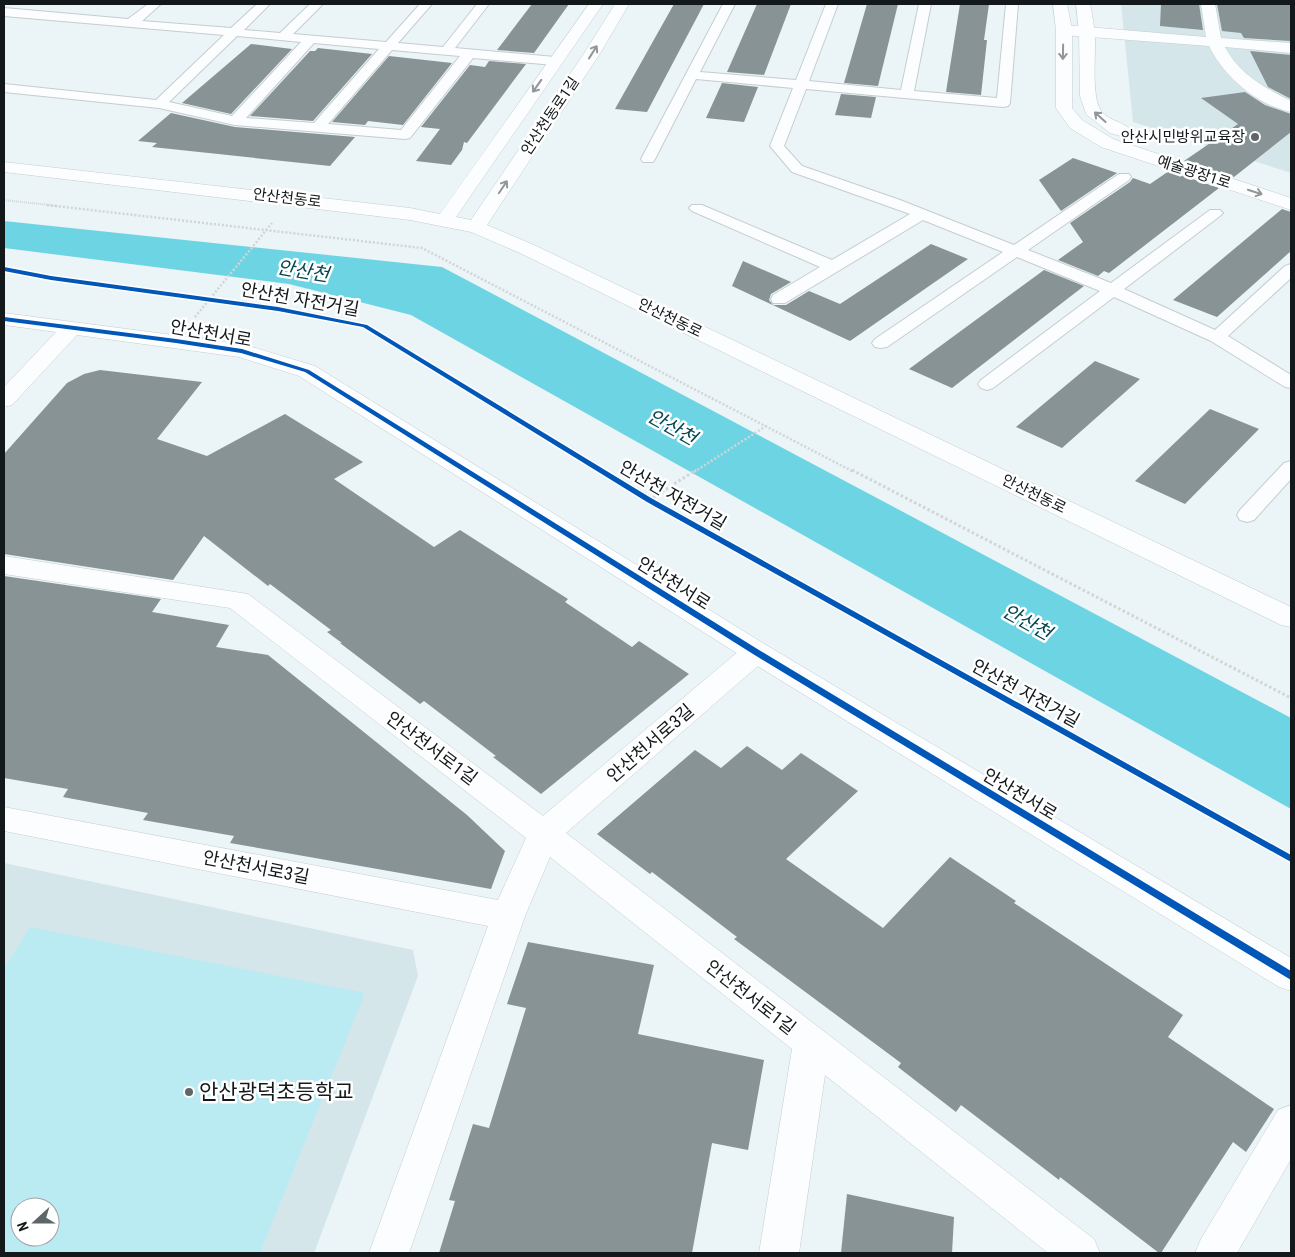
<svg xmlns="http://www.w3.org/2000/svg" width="1295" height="1257" font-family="'Roboto Condensed','Noto Sans KR',sans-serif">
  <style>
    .built { fill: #d5e6ea; fill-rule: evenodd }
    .green { fill: #baeaf2; fill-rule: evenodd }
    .water { fill: #6dd4e4 }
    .building { fill: #879395 }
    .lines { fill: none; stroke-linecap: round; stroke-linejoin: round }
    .lane-casing { stroke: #c6cdcf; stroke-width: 2 }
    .street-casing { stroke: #c6cdcf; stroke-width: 1 }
    .secondary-casing { stroke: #c6cdcf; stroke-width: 1 }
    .path-far2 { stroke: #d2d5d5; stroke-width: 2; stroke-dasharray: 1 1; stroke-linecap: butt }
    .path-far1 { stroke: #d2d5d5; stroke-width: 2.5; stroke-dasharray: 2 2; stroke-linecap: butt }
    .path { stroke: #d2d5d5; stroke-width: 3; stroke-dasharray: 2.5 2.5; stroke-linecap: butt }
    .lane { fill: #fcfdfe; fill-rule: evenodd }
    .street { fill: #fcfdfe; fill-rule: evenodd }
    .secondary { fill: #fcfdfe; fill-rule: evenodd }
    .cycleway-casing { stroke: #fff; stroke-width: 3 }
    .cycleway { fill: #0057b8; fill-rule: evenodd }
    .oneway { stroke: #939697 }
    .poi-dot { fill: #5f6667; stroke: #fff; stroke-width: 2 }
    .labels { text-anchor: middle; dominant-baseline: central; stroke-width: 5; stroke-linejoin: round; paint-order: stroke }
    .far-street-label { font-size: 15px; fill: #13191a; stroke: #fff }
    .far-poi-label { font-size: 15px; fill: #13191a; stroke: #fff; text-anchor: end }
    .street-label { font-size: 18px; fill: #13191a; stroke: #fff }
    .water-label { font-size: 19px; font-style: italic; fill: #06464f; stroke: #fff }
    .near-poi-label { font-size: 21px; fill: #13191a; stroke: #fff; text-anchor: start }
  </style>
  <rect width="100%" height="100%" fill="#ebf4f6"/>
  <!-- built -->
  <g class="built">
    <polygon points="1121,4 1291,4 1291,173 1133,122"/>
    <path d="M4,863L413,950L418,976L314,1253H4ZM20,1207H50V1237H20Z"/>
  </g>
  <!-- green -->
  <path class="green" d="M30,927L365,993L260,1253H4V969ZM20,1207H50V1237H20Z"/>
  <!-- water -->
  <polygon class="water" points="4,221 442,267 1291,718 1291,809 411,315 289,284 4,248"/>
  <!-- building -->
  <g class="building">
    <polygon points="532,4 569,4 534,53 497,50"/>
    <polygon points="674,4 704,4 647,112 615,109"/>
    <polygon points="757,4 791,4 764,75 727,72"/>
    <polygon points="867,4 898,4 878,86 844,83"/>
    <polygon points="960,4 989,4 984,40 987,40 981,95 946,92"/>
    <polygon points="1161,4 1199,4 1203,30 1160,26"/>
    <polygon points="1217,4 1291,4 1291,41 1244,38 1241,33 1222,31"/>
    <polygon points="251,44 292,49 231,114 182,103"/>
    <polygon points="318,48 372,54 313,121 250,116 310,51 315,51"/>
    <polygon points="1250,51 1291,55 1291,99 1268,87"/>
    <polygon points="389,56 452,63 403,125 368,121 365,125 332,122"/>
    <polygon points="489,61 526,64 467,143 464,142 462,150 451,165 416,161 440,129 421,127 470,65 485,67"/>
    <polygon points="722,83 758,87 744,122 706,118"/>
    <polygon points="1245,92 1265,105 1291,114 1291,132 1234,177 1184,161 1238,124 1201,98"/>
    <polygon points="841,94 876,97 871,118 835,115"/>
    <polygon points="171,113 235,127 355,137 330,166 152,147 157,143 138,141"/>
    <polygon points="1073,158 1117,173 1061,211 1039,180"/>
    <polygon points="1169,171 1219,188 1109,273 1104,271 1098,276 1058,260 1083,242 1070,223 1130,182 1133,178 1150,184"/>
    <polygon points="1282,209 1291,212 1291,251 1217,317 1173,300"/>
    <polygon points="931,244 968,259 850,341 732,286 743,261 791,282 771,294 769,300 773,305 786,305 809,291 840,304"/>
    <polygon points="1044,270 1084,286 952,388 909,369"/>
    <polygon points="1095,361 1140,379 1062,448 1016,427"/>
    <polygon points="100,370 202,382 157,439 207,456 285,414 363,462 334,479 434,547 460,530 568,599 565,602 632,647 639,641 689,674 541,794 493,757 496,756 424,701 420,704 340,643 342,643 327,632 331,630 270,584 268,586 204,536 173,580 4,554 4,454 67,383 84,374"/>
    <polygon points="1210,409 1259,429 1185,504 1135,481"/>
    <polygon points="4,576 161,599 152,612 229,625 216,647 268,655 467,815 505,851 491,889 230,843 234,836 143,820 148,813 63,797 68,789 4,778"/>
    <polygon points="747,746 782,770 801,753 858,791 786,859 883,928 950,857 1016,901 1014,903 1183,1015 1168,1037 1274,1109 1246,1152 1233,1142 1161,1253 1159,1253 1060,1177 1059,1180 961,1105 956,1112 898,1067 901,1063 734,939 737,937 652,872 650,874 597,834 695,750 721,768"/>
    <polygon points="528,942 654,965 638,1034 764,1060 748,1150 712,1143 692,1253 439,1253 455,1201 449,1200 473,1124 489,1128 526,1008 507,1004"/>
    <polygon points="847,1194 954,1217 952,1253 841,1253"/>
  </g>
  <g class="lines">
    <defs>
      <g id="lane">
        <path d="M148,4H161L142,21L231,28L257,4H270L244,30L280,33L310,4H323L293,34L386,42L420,4H432L398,43L443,47L477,4H489L455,48L555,57L561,61L555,65L473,58L410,138L405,139L235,125L159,108L4,92V84L156,100L224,35L4,16V8L128,19ZM237,36L301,42L232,116L169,102ZM314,43L379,49L314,123L246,118ZM392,50L460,56L401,130L328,124Z"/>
        <polygon points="723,4 735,4 700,72 796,80 826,4 838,4 809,81 901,90 919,4 931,4 914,91 997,98 1006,4 1018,4 1010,103 1008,106 1003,107 806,89 784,146 802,166 900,200 1014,245 1119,174 1129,174 1131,177 1129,180 1028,250 1111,283 1210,210 1220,210 1223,213 1220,216 1124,289 1215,330 1285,266 1291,264 1291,278 1228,336 1291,375 1291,388 1285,387 1211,341 1114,297 993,388 987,390 981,388 978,384 981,380 1100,291 1017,257 887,347 881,348 875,347 872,343 875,339 1003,252 923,220 785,303 773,303 771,299 773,295 820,267 692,211 689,208 692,205 702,205 832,260 910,214 792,172 770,146 793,88 696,79 655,159 653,162 643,162 641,159"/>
        <polygon points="1291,461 1291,479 1254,520 1247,522 1240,520 1237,515 1240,510 1284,463"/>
      </g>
      <g id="street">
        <path d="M1201,4H1215L1221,38L1291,43V53L1225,47C1239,74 1265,88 1291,101V112C1257,105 1224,77 1209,46L1064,35L1059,33L1056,30L1059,27L1064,25L1206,37Z"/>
        <polygon points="4,556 248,594 543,816 746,645 756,642 766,645 770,652 766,659 566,833 1094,1239 1100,1253 1048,1253 825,1075 799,1253 759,1253 792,1049 550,857 525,916 409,1253 369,1253 488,926 4,831 4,807 498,900 526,838 230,608 4,574"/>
        <polygon points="1291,1105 1291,1159 1237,1253 1195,1253 1201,1239 1278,1110"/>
      </g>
      <g id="secondary">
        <polygon points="589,4 603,4 456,217 471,220 585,52 615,4 629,4 601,52 487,225 534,245 1291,607 1291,627 1281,625 520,253 471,232 410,220 4,172 4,162 410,208 440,214"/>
        <polygon points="1053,4 1067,4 1072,30 1072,108 1082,120 1113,139 1291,198 1291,210 1101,147 1070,128 1056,108 1056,30"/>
        <path d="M1076,4H1090C1092,14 1094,24 1095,35C1096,54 1091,95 1101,111C1108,121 1126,122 1133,132L1130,136L1124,137L1110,133L1086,114L1080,96L1079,32Z"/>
        <polygon points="4,313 242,344 315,366 766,645 1291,958 1291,991 1279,987 746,659 299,376 239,357 77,335 12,405 4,407 4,387 56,332 4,325"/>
      </g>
    </defs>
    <!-- lane casing -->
    <use href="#lane" class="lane-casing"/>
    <!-- street casing -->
    <use href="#street" class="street-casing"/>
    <!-- secondary casing -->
    <use href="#secondary" class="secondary-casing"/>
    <!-- path-far2 -->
    <polyline class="path-far2" points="4,200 58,206"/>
    <!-- path-far1 -->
    <g class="path-far1">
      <polyline points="47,205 422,248 854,472"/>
      <polyline points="195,317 272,223"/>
      <polyline points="694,472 766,426"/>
    </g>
    <!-- path -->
    <g class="path">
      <polyline points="852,470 1291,698"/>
      <polyline points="649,500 696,470"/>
    </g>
    <!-- lane -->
    <use href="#lane" class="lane"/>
    <!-- street -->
    <use href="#street" class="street"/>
    <!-- secondary -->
    <use href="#secondary" class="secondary"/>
    <defs>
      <g id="cycleway">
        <polygon points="4,267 51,276 278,307 367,325 651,498 1291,855 1291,862 647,502 363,327 278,311 51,280 4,271"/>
        <polygon points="4,317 176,339 242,349 309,370 759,650 1291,971 1291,980 753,654 305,372 241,353 176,343 4,321"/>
      </g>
    </defs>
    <!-- cycleway casing -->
    <use href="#cycleway" class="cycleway-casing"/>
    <!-- cycleway -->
    <use href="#cycleway" class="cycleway"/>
  </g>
  <!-- one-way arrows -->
  <defs><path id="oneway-shaft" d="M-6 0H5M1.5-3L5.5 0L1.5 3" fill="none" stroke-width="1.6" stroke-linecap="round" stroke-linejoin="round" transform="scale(1.25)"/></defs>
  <g class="oneway">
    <use href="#oneway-shaft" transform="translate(593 52) rotate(-58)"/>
    <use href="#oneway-shaft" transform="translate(1063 52) rotate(91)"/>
    <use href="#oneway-shaft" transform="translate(537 86) rotate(125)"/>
    <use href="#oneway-shaft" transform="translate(1100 117) rotate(-138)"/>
    <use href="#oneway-shaft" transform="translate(503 187) rotate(-56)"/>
    <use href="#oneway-shaft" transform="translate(1255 192) rotate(18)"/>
  </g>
  <!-- markers -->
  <g class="poi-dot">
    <circle cx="1255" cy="137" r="5"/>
    <circle cx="189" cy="1092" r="5"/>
  </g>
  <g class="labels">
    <!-- far-street labels -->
    <g class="far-street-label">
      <text transform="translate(550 116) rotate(-56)">안산천동로1길</text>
      <text transform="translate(1194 172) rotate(18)">예술광장1로</text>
      <text transform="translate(287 198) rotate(7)">안산천동로</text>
      <text transform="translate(670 318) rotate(26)">안산천동로</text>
      <text transform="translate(1034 494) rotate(26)">안산천동로</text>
    </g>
    <!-- far-poi labels -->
    <g class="far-poi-label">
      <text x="1245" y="137">안산시민방위교육장</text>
    </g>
    <!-- street labels -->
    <g class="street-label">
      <text transform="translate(300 299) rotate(10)">안산천 자전거길</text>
      <text transform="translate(211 333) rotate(10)">안산천서로</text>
      <text transform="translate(673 495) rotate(30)">안산천 자전거길</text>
      <text transform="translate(674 583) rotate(32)">안산천서로</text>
      <text transform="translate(1026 693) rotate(29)">안산천 자전거길</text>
      <text transform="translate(650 743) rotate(-41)">안산천서로3길</text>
      <text transform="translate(432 748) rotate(37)">안산천서로1길</text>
      <text transform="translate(1020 794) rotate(31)">안산천서로</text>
      <text transform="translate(256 867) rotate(11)">안산천서로3길</text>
      <text transform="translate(751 997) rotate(38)">안산천서로1길</text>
    </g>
    <!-- water labels -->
    <g class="water-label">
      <text transform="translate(303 271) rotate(9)">안산천</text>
      <text transform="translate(672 427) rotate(29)">안산천</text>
      <text transform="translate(1027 622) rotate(29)">안산천</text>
    </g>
    <!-- near-poi labels -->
    <g class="near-poi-label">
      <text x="199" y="1092">안산광덕초등학교</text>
    </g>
  </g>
  <!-- border -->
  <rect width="1295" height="1257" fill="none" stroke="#13191a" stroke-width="10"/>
  <!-- north arrow -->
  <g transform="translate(35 1222) rotate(249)"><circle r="24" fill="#ffffff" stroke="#a1a3a3"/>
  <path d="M0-4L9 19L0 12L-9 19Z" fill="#5f6667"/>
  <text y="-8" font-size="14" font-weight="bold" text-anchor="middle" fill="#13191a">N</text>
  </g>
</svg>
